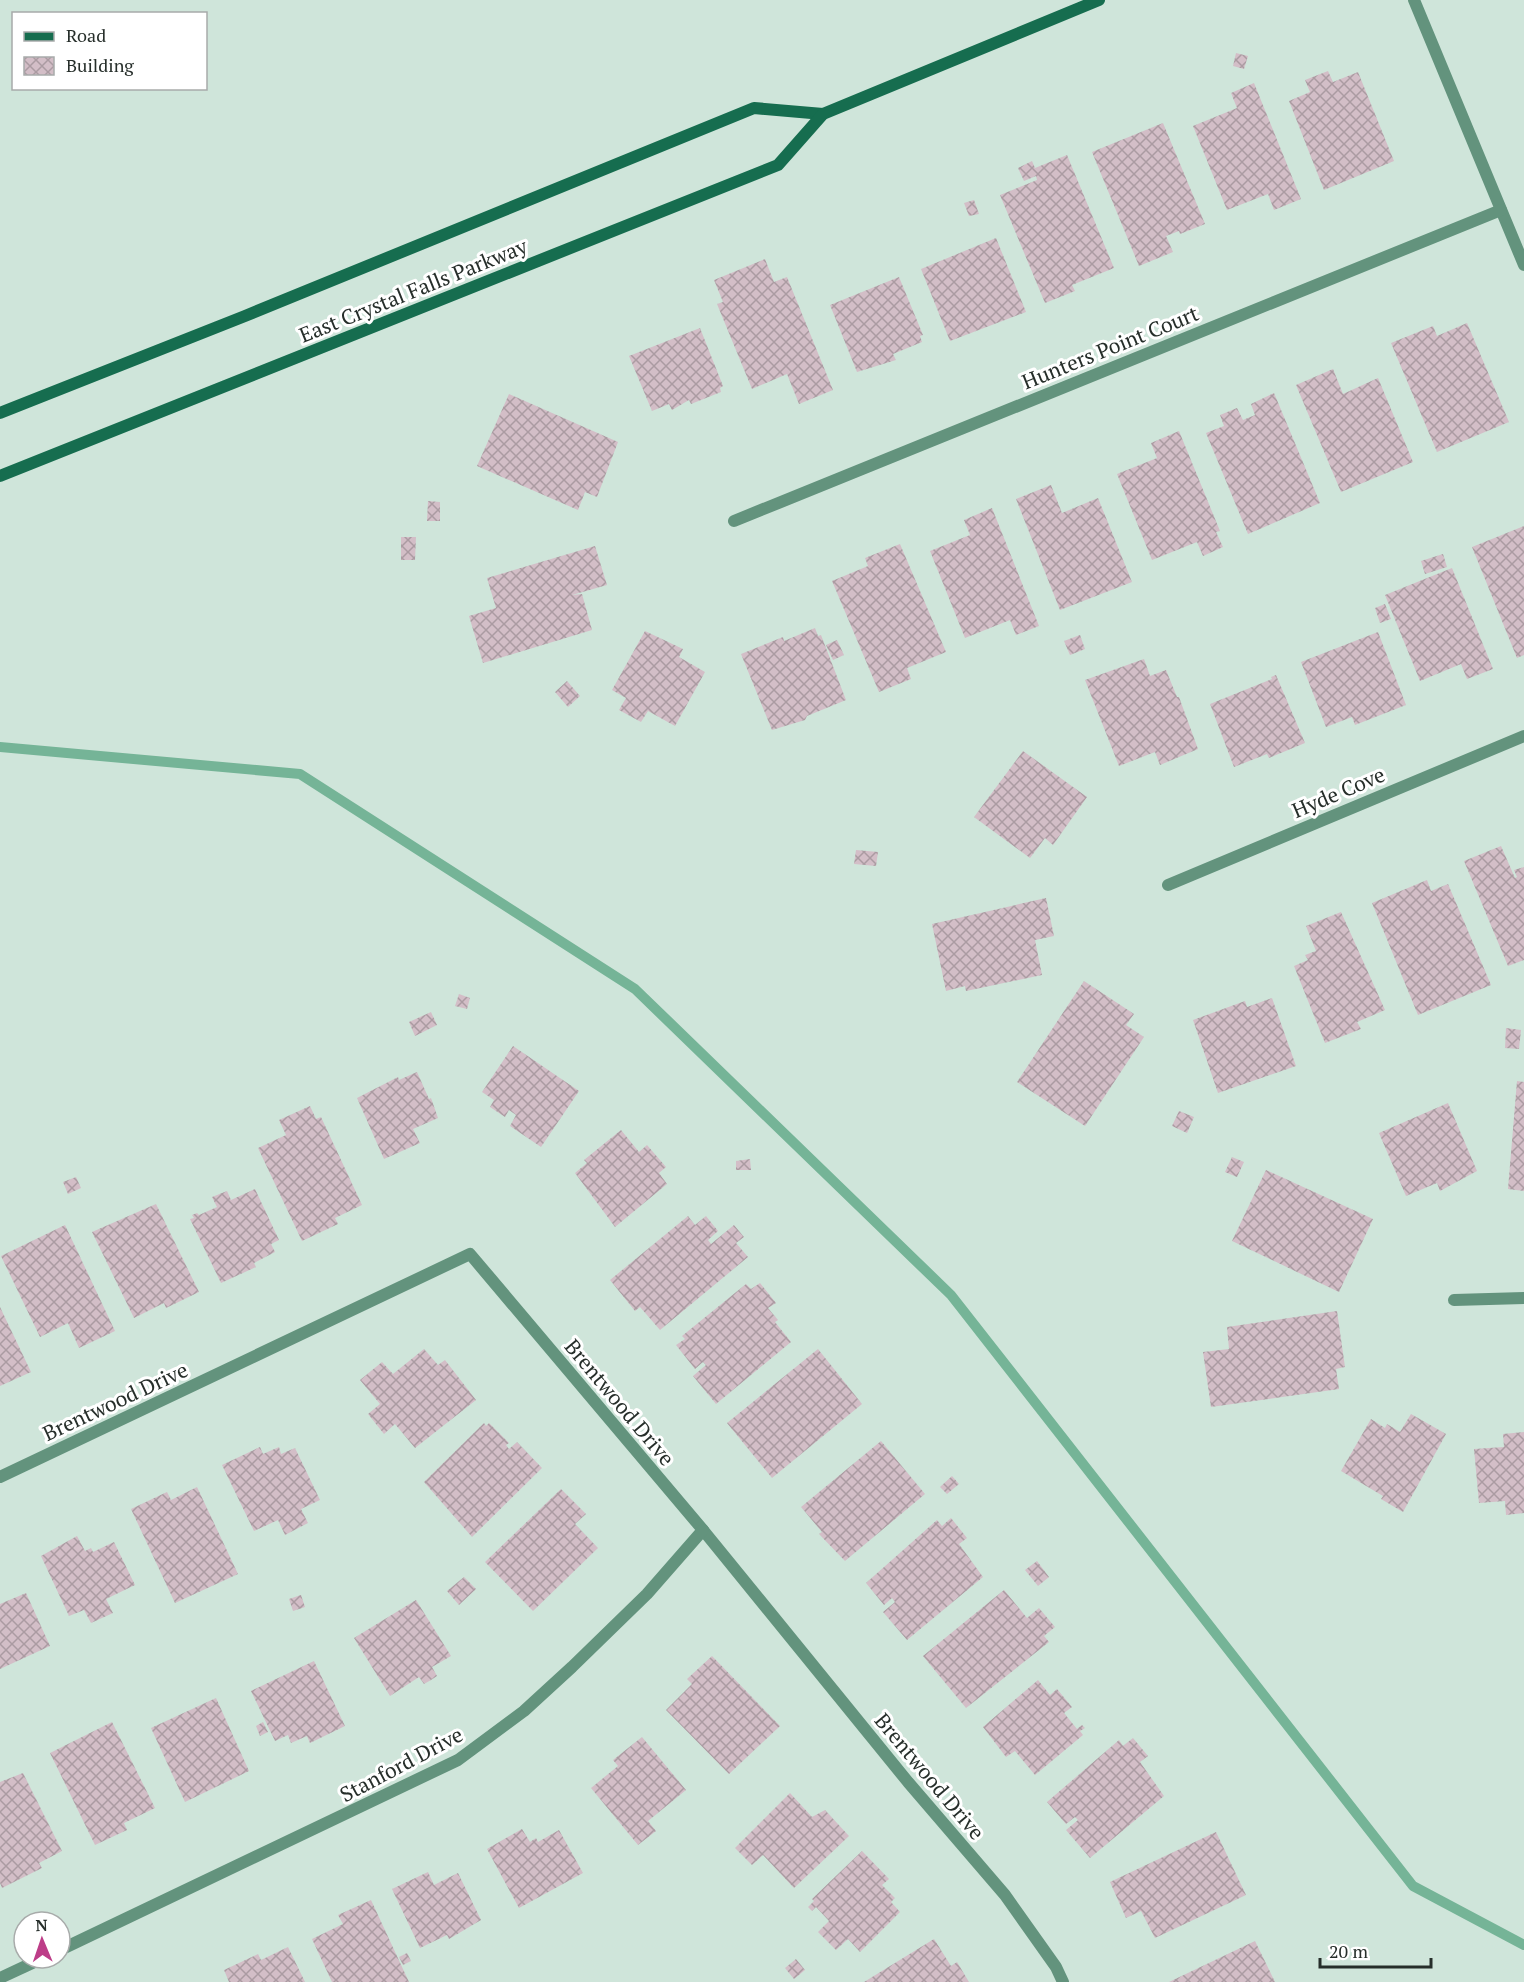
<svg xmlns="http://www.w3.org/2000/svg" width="1524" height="1982" font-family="'PT Serif',serif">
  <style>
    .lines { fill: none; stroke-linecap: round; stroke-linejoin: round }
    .stream { stroke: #75b497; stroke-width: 10 }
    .building { fill: url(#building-cross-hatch) }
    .street { stroke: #63937d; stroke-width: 12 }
    .secondary { stroke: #166d4f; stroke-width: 12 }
    .labels { text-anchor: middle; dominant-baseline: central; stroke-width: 6; stroke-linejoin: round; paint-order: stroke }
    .street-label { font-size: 21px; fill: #262e2a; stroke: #fff }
  </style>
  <defs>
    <pattern id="building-cross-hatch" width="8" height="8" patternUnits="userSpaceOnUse" patternTransform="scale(1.5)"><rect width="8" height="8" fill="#d3bec7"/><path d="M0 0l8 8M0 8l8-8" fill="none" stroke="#ab9ba2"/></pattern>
  </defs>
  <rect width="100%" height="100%" fill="#cfe5da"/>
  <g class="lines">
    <!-- stream -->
    <polyline class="stream" points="0,747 300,774 635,989 951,1295 1413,1886 1524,1945"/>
  </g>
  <!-- building -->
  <g class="building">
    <polygon points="1236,53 1248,56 1244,69 1233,66"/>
    <polygon points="1328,71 1333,82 1358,72 1394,161 1324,190 1289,101 1310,92 1305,80"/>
    <polygon points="1254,83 1301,199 1274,210 1268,194 1227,210 1193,126 1237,108 1231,93"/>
    <polygon points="1163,123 1205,224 1180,234 1179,231 1166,236 1173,252 1139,266 1092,152"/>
    <polygon points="1067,155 1114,268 1072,285 1075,291 1045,303 1000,195 1037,180 1036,176 1024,181 1018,168 1032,161 1035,168"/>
    <polygon points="974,200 979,214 969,216 964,203"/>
    <polygon points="996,238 1026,312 950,341 921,269"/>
    <polygon points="765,259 774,282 787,277 833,390 799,404 787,374 752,389 717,304 723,302 714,280"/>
    <polygon points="899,277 923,335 920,336 922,342 893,354 896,360 857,372 830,305"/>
    <polygon points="1467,323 1509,422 1437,452 1391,343 1433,326 1437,336"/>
    <polygon points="700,328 723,386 720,388 721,392 691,404 689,400 672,410 669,404 652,411 629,356"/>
    <polygon points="1333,369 1343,394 1378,378 1413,462 1341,492 1296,385"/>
    <polygon points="1274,393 1320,503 1248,534 1206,433 1224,426 1220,415 1237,408 1243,420 1255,415 1251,404"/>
    <polygon points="509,394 618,442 597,497 585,492 578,510 477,466"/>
    <polygon points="1179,431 1220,531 1216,532 1223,547 1203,556 1197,542 1152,560 1117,474 1157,458 1151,443"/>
    <polygon points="1051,485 1062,513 1098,498 1132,582 1060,610 1016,499"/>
    <polygon points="428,501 440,502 440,521 427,521"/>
    <polygon points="992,508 1039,626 1016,635 1010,620 965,638 930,551 970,535 964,520"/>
    <polygon points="1524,526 1524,655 1517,658 1472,547"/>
    <polygon points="401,537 416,537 415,560 401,560"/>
    <polygon points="900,544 946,652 907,668 911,679 879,692 832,581 868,566 865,558"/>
    <polygon points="595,546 607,585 572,595 582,594 592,630 483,663 469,616 496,608 487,578"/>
    <polygon points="1443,554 1447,567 1425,574 1421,561"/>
    <polygon points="1452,568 1493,669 1467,679 1461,664 1420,681 1385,595"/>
    <polygon points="1385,604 1391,619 1380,623 1375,608"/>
    <polygon points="815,628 818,636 821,635 846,700 807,716 805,720 772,730 741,654 783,637 784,641"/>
    <polygon points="645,631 683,649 679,657 705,672 675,726 648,711 641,722 619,710 626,698 612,690"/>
    <polygon points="1378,632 1406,705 1355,725 1352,717 1326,727 1301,662"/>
    <polygon points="1080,635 1085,649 1070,655 1064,641"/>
    <polygon points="837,640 844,655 833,660 826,645"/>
    <polygon points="1144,659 1150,676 1166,670 1177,697 1179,697 1198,749 1160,765 1155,752 1119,766 1085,680"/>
    <polygon points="1276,675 1305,743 1269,758 1267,754 1234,767 1210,704 1272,679 1271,677"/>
    <polygon points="567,681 580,696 568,707 555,692"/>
    <polygon points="1023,751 1087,797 1053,845 1045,838 1030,858 974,817"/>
    <polygon points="1501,846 1515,878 1517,877 1514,870 1524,867 1524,960 1508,966 1464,861"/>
    <polygon points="856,850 878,852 876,866 854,864"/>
    <polygon points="1427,880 1431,891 1448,884 1491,985 1418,1015 1372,903"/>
    <polygon points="1046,898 1054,936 1035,940 1042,975 966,991 965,986 946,991 932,924"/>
    <polygon points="1341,912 1385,1010 1357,1022 1361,1029 1325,1043 1294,966 1308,960 1305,955 1316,951 1306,926"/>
    <polygon points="1084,981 1134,1014 1126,1025 1144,1037 1085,1126 1017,1082"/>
    <polygon points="459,994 470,998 467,1009 455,1006"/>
    <polygon points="1272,998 1296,1066 1218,1093 1193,1020 1245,1001 1247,1007"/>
    <polygon points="431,1012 437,1025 415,1036 409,1022"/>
    <polygon points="1506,1028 1521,1030 1519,1049 1505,1048"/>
    <polygon points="513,1046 579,1091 541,1147 510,1126 516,1115 509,1110 505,1117 490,1107 494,1100 482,1092"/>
    <polygon points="417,1072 429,1099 431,1098 438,1118 413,1129 420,1143 384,1159 357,1098 398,1077 399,1080"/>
    <polygon points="1517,1081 1524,1082 1524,1191 1508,1189"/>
    <polygon points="1448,1103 1477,1171 1440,1191 1437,1183 1406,1196 1379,1133"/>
    <polygon points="310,1106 316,1119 321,1117 362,1205 335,1218 338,1224 302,1241 258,1148 286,1135 279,1120"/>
    <polygon points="1179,1111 1194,1117 1187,1133 1172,1126"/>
    <polygon points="621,1130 639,1152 647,1145 666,1167 659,1173 667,1184 615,1227 575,1173 587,1163 584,1160"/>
    <polygon points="1232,1157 1244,1162 1237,1177 1225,1172"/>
    <polygon points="750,1159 751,1170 736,1170 736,1161"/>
    <polygon points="1266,1170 1373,1219 1339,1292 1232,1241"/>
    <polygon points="76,1177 81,1188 68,1194 63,1182"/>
    <polygon points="255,1189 279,1240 271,1244 275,1252 254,1263 256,1267 221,1283 190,1219 194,1218 192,1215 197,1213 199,1215 217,1207 212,1197 227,1191 231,1200"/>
    <polygon points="156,1204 199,1292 166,1308 164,1303 134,1318 92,1232"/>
    <polygon points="688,1216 695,1225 706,1216 718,1231 708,1240 711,1244 734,1225 744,1237 736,1243 748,1257 660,1330 640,1307 635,1311 610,1280"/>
    <polygon points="65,1225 115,1331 79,1348 68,1323 40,1337 1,1256"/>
    <polygon points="760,1283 776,1303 768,1308 778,1320 775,1322 791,1342 716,1404 693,1376 706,1365 703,1362 695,1369 676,1345 685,1339 682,1336 746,1284 751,1289"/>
    <polygon points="0,1307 31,1372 0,1386"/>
    <polygon points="1337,1311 1345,1367 1336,1369 1339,1389 1211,1407 1203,1352 1229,1349 1227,1327"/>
    <polygon points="424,1349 438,1365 445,1360 476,1400 415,1448 395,1424 384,1434 368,1414 380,1404 360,1380 382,1362 393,1374"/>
    <polygon points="818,1349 862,1404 772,1478 727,1423"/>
    <polygon points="1411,1414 1446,1434 1403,1512 1381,1499 1383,1496 1341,1471 1371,1419 1385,1428 1387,1424 1400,1432"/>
    <polygon points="484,1423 486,1426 489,1423 509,1443 506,1445 509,1449 517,1442 542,1468 472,1537 424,1482"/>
    <polygon points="1524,1432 1524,1513 1506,1515 1505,1501 1479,1503 1474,1449 1504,1447 1503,1434"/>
    <polygon points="881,1441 925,1494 845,1561 819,1534 822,1532 801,1507"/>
    <polygon points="260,1447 263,1454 279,1447 281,1454 295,1448 320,1500 301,1509 308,1523 285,1535 278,1520 254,1531 222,1465"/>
    <polygon points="952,1476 959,1484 947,1494 940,1487"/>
    <polygon points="197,1487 238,1574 175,1603 131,1509 167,1492 171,1500"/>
    <polygon points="561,1489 586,1514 575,1524 598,1548 533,1611 485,1562"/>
    <polygon points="951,1518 967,1538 959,1544 983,1577 907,1640 883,1612 895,1602 892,1598 884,1605 866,1583 937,1520 942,1526"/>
    <polygon points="77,1536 85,1551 91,1548 93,1552 114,1542 135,1585 106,1599 113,1613 91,1623 84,1610 69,1616 41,1556"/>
    <polygon points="1037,1561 1049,1577 1038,1586 1025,1570"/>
    <polygon points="464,1577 476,1589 459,1605 447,1591"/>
    <polygon points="1004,1590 1027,1618 1039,1608 1055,1627 1044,1636 1049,1642 966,1708 923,1656"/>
    <polygon points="26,1593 50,1646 0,1669 0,1604"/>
    <polygon points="301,1595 305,1607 293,1611 289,1599"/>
    <polygon points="416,1600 451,1656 432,1667 437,1676 431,1680 424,1684 419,1677 390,1696 354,1638"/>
    <polygon points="712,1656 780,1726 729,1774 666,1710 692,1684 687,1679"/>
    <polygon points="314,1661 345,1726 310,1743 307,1736 291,1743 288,1735 275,1741 251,1691"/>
    <polygon points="1038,1680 1050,1695 1057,1689 1072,1707 1064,1713 1077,1729 1082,1725 1085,1728 1080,1731 1083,1735 1035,1775 1015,1751 1006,1757 983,1727"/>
    <polygon points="216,1698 249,1771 185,1802 151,1728"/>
    <polygon points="112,1722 155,1808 124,1823 127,1830 95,1845 50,1753"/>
    <polygon points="263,1722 268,1732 260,1736 256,1726"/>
    <polygon points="642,1737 686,1790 648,1821 656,1831 638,1845 591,1788 618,1766 613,1760"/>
    <polygon points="1133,1738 1148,1756 1140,1762 1164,1796 1090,1858 1066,1830 1078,1820 1075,1817 1066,1824 1047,1802 1119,1740 1123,1746"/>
    <polygon points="23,1773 62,1851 39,1863 42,1868 2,1888 0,1883 0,1782"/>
    <polygon points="790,1793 812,1817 825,1810 849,1836 794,1888 763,1855 752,1865 735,1848"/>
    <polygon points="522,1829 530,1842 536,1838 538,1842 559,1830 583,1873 519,1908 487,1849"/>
    <polygon points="1216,1832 1246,1895 1155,1938 1141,1911 1126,1918 1110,1882"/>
    <polygon points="862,1851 889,1879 882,1885 895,1898 891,1902 900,1912 860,1952 848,1939 836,1950 818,1932 829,1921 816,1907 812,1911 808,1907 814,1901 812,1899"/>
    <polygon points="428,1872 434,1885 458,1873 481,1920 449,1939 447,1935 420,1948 392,1889"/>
    <polygon points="371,1900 409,1982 332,1982 312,1939 343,1924 338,1915"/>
    <polygon points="934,1939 951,1966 957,1962 969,1982 864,1982"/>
    <polygon points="1255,1941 1275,1982 1169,1982"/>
    <polygon points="288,1947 305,1982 229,1982 224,1970 258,1954 261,1960"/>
    <polygon points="407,1953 411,1961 403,1965 399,1957"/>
    <polygon points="796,1959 805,1970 794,1979 785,1968"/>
  </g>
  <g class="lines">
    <!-- street -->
    <g class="street">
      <polyline points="1414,0 1524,265"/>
      <polyline points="734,521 1501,210"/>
      <polyline points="1168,885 1524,736"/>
      <polyline points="1454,1300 1524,1298"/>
      <polyline points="0,1477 470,1254 703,1530 908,1782 1005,1895 1056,1967 1063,1982"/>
      <polyline points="60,1950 458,1760 524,1711 572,1667 647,1594 703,1530"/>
      <polyline points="0,1978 43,1958"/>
    </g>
    <!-- secondary -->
    <g class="secondary">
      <polyline points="0,413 245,316 754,108 823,114"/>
      <polyline points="0,476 778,165 823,114 1099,0"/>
    </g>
  </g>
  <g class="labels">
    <!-- street labels -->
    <g class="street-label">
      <text transform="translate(413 290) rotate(-22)">East Crystal Falls Parkway</text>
      <text transform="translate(1110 347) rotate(-22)">Hunters Point Court</text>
      <text transform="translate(1338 792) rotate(-23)">Hyde Cove</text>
      <text transform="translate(115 1401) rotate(-25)">Brentwood Drive</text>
      <text transform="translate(620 1402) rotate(50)">Brentwood Drive</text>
      <text transform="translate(401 1764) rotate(-28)">Stanford Drive</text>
      <text transform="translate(930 1776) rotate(50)">Brentwood Drive</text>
    </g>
  </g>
  <!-- legend -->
  <rect x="12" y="12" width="195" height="78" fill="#ffffff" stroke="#a8abaa" stroke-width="1.5"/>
  <rect x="24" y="32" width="30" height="9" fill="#166d4f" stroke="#a8abaa" stroke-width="1.5"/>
  <text x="66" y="42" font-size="18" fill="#262e2a">Road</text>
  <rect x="24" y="57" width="30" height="18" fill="url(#building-cross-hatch)" stroke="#a8abaa" stroke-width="1.5"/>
  <text x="66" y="72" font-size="18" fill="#262e2a">Building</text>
  <!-- north arrow -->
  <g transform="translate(42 1940) rotate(358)"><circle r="28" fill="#ffffff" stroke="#a8abaa" stroke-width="1.5"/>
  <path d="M0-4.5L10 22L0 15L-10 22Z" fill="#bd3d88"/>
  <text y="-9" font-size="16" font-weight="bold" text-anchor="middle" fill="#262e2a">N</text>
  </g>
  <!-- scale -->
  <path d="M1320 1958v9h111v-9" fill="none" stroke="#262e2a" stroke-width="3"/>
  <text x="1329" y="1958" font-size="18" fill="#262e2a" stroke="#ffffff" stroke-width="4.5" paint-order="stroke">20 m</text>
</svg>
